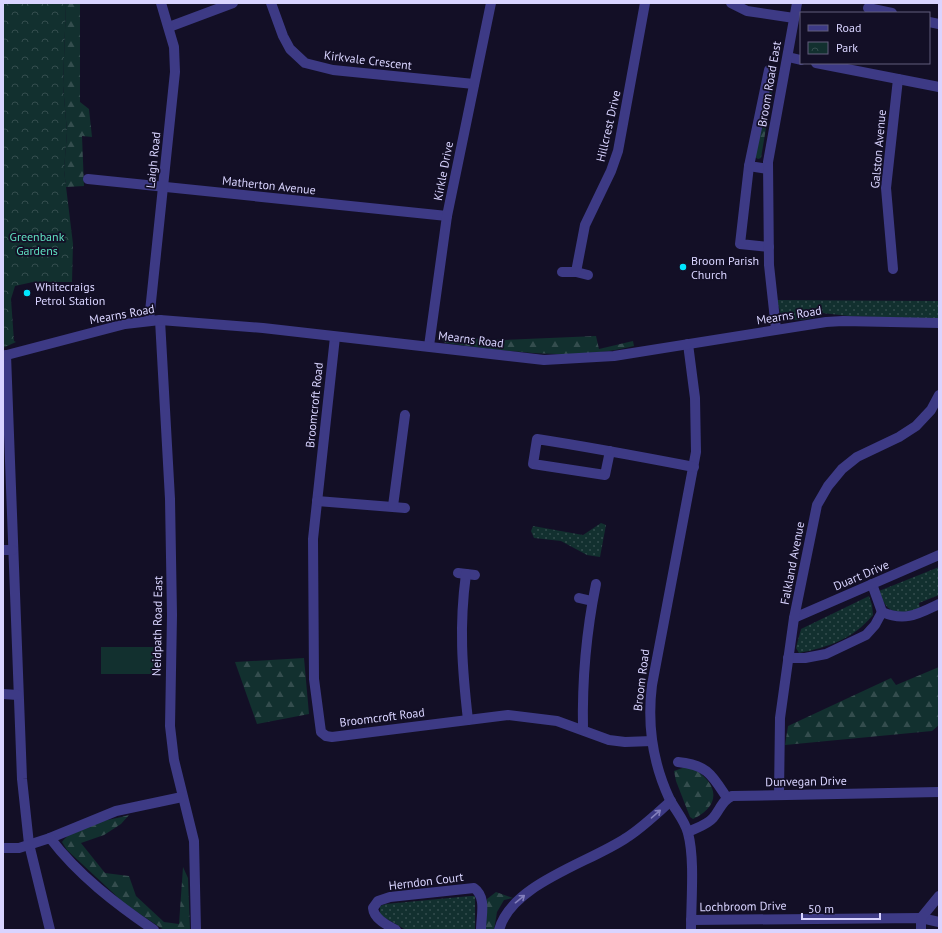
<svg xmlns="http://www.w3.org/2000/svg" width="942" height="933" font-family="'PT Sans',sans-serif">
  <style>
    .grass { fill: url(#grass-dots) }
    .forest { fill: url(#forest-firs) }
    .park { fill: url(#park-crowns) }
    .garden { fill: #12302f }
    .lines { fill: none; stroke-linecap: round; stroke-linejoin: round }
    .minor { stroke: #3d3a85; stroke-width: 10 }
    .oneway { stroke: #837fbc }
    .poi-dot { fill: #00e5ff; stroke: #130f26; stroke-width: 1.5 }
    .labels { text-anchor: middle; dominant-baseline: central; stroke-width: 3.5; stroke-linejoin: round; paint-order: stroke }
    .street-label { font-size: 12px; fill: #d9d4ff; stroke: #130f26 }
    .park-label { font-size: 12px; fill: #5fe0c0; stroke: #130f26 }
    .poi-label { font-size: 12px; fill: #d9d4ff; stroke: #130f26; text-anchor: start }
  </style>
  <defs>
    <pattern id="grass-dots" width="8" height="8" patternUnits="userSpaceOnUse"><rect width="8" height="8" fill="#12302f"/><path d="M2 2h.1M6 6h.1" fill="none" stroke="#344d4e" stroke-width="1.8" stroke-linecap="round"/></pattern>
    <pattern id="forest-firs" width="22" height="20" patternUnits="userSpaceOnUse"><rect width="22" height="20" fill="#12302f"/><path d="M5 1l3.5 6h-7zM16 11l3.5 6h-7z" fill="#344d4e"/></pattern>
    <pattern id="park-crowns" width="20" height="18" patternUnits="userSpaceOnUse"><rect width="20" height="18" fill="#12302f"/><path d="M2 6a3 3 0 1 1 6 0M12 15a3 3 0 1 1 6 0" fill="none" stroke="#344d4e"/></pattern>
  </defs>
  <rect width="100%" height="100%" fill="#130f26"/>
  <!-- grass -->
  <g class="grass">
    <path d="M777,300L939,301V319L849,316L822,313L821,316C805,319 795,324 781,315Z"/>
    <polygon points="601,523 606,525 600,557 587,555 561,541 534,538 531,531 533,526 583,535"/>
    <path d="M939,567V595L919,603L920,609C899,615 886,615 879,591Z"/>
    <path d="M869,596L872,605L873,615C853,639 829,647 799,653L796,648L801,629Z"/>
    <polygon points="470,896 475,896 475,930 406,930 380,915 380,906 386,904"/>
  </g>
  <!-- forest -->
  <g class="forest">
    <polygon points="66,3 80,3 80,102 89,109 92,137 82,136 84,186 66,187 64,170 67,132 63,85"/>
    <polygon points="773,68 776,68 761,158 758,159 755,157"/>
    <path d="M596,336L599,349L633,341L634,346C571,362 509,351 445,343L440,337L504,340Z"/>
    <polygon points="304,658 309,714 257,724 235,662"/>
    <polygon points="939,667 939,725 932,731 785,745 788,726 891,678 896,685"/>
    <path d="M688,766C715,779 726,803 693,819L690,817L676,781L674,771Z"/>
    <path d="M129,815L121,824L104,835L81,843L105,873L129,876L136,896L164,922L179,924L183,867L188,878L190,930H164L125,904L67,850L62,842C74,825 110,820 129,815Z"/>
    <polygon points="496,892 513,898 504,900 497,912 494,930 484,930 487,899"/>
  </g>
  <!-- park -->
  <polygon class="park" points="3,3 66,3 63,85 67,132 64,170 73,244 72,282 33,282 15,286 11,299 14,341 16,342 3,348"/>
  <!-- garden -->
  <rect class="garden" x="101" y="647" width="53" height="27"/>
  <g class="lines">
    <!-- minor -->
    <g class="minor">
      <polyline points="271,3 283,36 290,49 305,63 333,70 474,84"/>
      <polyline points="731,3 747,11 794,18"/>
      <polyline points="868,8 892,13"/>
      <polyline points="929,22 939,24"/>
      <polyline points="169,27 233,3"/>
      <polyline points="788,57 801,60"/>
      <polyline points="816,63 939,87"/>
      <polyline points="749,166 740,244 769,247"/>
      <polyline points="768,169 749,166 769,70"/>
      <polyline points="88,179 447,216"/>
      <polyline points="893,269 886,188 898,79"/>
      <polyline points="562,272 576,272 588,275"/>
      <polyline points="576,272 585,225 611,171 618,151 645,3"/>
      <polyline points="160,320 170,499 172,615 170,726 174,760 194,841 196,930"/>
      <polyline points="149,321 175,72 174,47 161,3"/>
      <polyline points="776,329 769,265 768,162 797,3"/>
      <polyline points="335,337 313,539 314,679 321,732 326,736 332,737 508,715 557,721 609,740 625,742 652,741"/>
      <path d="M688,344L695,398L696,452L652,685C647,725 653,764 670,800C676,811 685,821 688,833C695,859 691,901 691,930"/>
      <polyline points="429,346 447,216 491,3"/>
      <polyline points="6,355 22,779 29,844 50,930"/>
      <polyline points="3,356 125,324 160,320 263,328 544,360 614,356 826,322 843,321 939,323"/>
      <path d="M610,451L605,475L533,464L537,439C589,447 642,457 694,467"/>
      <polyline points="317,501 405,508"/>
      <polyline points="393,506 405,415"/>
      <polyline points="3,550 13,550"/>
      <polyline points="458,573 475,575"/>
      <path d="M466,574C459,626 462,667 468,720"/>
      <polyline points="872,584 882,612"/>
      <polyline points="579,598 592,601"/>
      <polyline points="794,618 939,555"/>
      <path d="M788,658H805L826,654L866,635L875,625L882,612C905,622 918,614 939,604"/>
      <polyline points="3,694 18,695"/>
      <path d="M583,729C582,680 586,633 596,584"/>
      <path d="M678,762C708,765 712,775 727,798"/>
      <polyline points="779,795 780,718 794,618 817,505 828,486 842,469 857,457 899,437 916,426 931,410 939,395"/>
      <path d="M688,832C696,828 707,825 713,818C720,810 722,800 732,796L939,792"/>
      <polyline points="50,838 116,811 182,797"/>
      <path d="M3,848H19L50,838C78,875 116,904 154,930"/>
      <polyline points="691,920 921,918 939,922"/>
      <path d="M396,930C387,925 374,919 373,908L378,901L390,897L474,888C487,897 481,916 481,930"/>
      <path d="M499,930C511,884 589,863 626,838C642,828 656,814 671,801"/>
      <polyline points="921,930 921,918 939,896"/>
    </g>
  </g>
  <!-- one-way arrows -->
  <defs><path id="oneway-shaft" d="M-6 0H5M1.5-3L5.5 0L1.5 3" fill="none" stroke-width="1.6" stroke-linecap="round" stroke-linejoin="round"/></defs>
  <g class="oneway">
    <use href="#oneway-shaft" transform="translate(656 814) rotate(-41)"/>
    <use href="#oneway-shaft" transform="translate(520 899) rotate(-39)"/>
  </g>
  <!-- markers -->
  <g class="poi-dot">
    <circle cx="683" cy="267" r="4"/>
    <circle cx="27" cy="293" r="4"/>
  </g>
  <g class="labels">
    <!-- street labels -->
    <g class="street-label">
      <text transform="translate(368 60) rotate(7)">Kirkvale Crescent</text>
      <text transform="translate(769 84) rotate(-80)">Broom Road East</text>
      <text transform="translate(608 126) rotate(-77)">Hillcrest Drive</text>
      <text transform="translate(878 149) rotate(-85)">Galston Avenue</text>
      <text transform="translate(153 160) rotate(-84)">Laigh Road</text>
      <text transform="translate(443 171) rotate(-79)">Kirkle Drive</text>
      <text transform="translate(269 185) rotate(6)">Matherton Avenue</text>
      <text transform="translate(122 314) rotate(-10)">Mearns Road</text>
      <text transform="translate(789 315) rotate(-9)">Mearns Road</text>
      <text transform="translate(471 339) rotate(7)">Mearns Road</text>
      <text transform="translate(314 405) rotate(-84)">Broomcroft Road</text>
      <text transform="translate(792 563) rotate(-79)">Falkland Avenue</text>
      <text transform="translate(861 575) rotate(-23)">Duart Drive</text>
      <text transform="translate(157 626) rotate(-89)">Neidpath Road East</text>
      <text transform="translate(641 680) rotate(-83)">Broom Road</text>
      <text transform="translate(382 717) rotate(-7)">Broomcroft Road</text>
      <text transform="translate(806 781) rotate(-1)">Dunvegan Drive</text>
      <text transform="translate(426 881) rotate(-7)">Herndon Court</text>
      <text transform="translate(743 906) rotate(-1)">Lochbroom Drive</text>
    </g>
    <!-- park labels -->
    <g class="park-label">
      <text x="37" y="236">Greenbank<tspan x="37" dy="14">Gardens</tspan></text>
    </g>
    <!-- poi labels -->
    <g class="poi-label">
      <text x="691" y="260">Broom Parish<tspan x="691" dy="14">Church</tspan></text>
      <text x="35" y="286">Whitecraigs<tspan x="35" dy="14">Petrol Station</tspan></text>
    </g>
  </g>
  <!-- border -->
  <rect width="942" height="933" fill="none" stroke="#d9d4ff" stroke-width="8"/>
  <!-- legend -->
  <rect x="800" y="12" width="130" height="52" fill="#130f26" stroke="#625e7d"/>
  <rect x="808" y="25" width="20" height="6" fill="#3d3a85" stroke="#625e7d"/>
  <text x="836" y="32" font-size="12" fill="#d9d4ff">Road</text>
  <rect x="808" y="42" width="20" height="12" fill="url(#park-crowns)" stroke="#625e7d"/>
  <text x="836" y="52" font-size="12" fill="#d9d4ff">Park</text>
  <!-- scale -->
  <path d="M802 913v6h78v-6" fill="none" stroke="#d9d4ff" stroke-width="2"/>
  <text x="808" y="913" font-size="12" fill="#d9d4ff" stroke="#130f26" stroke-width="3" paint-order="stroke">50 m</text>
</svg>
